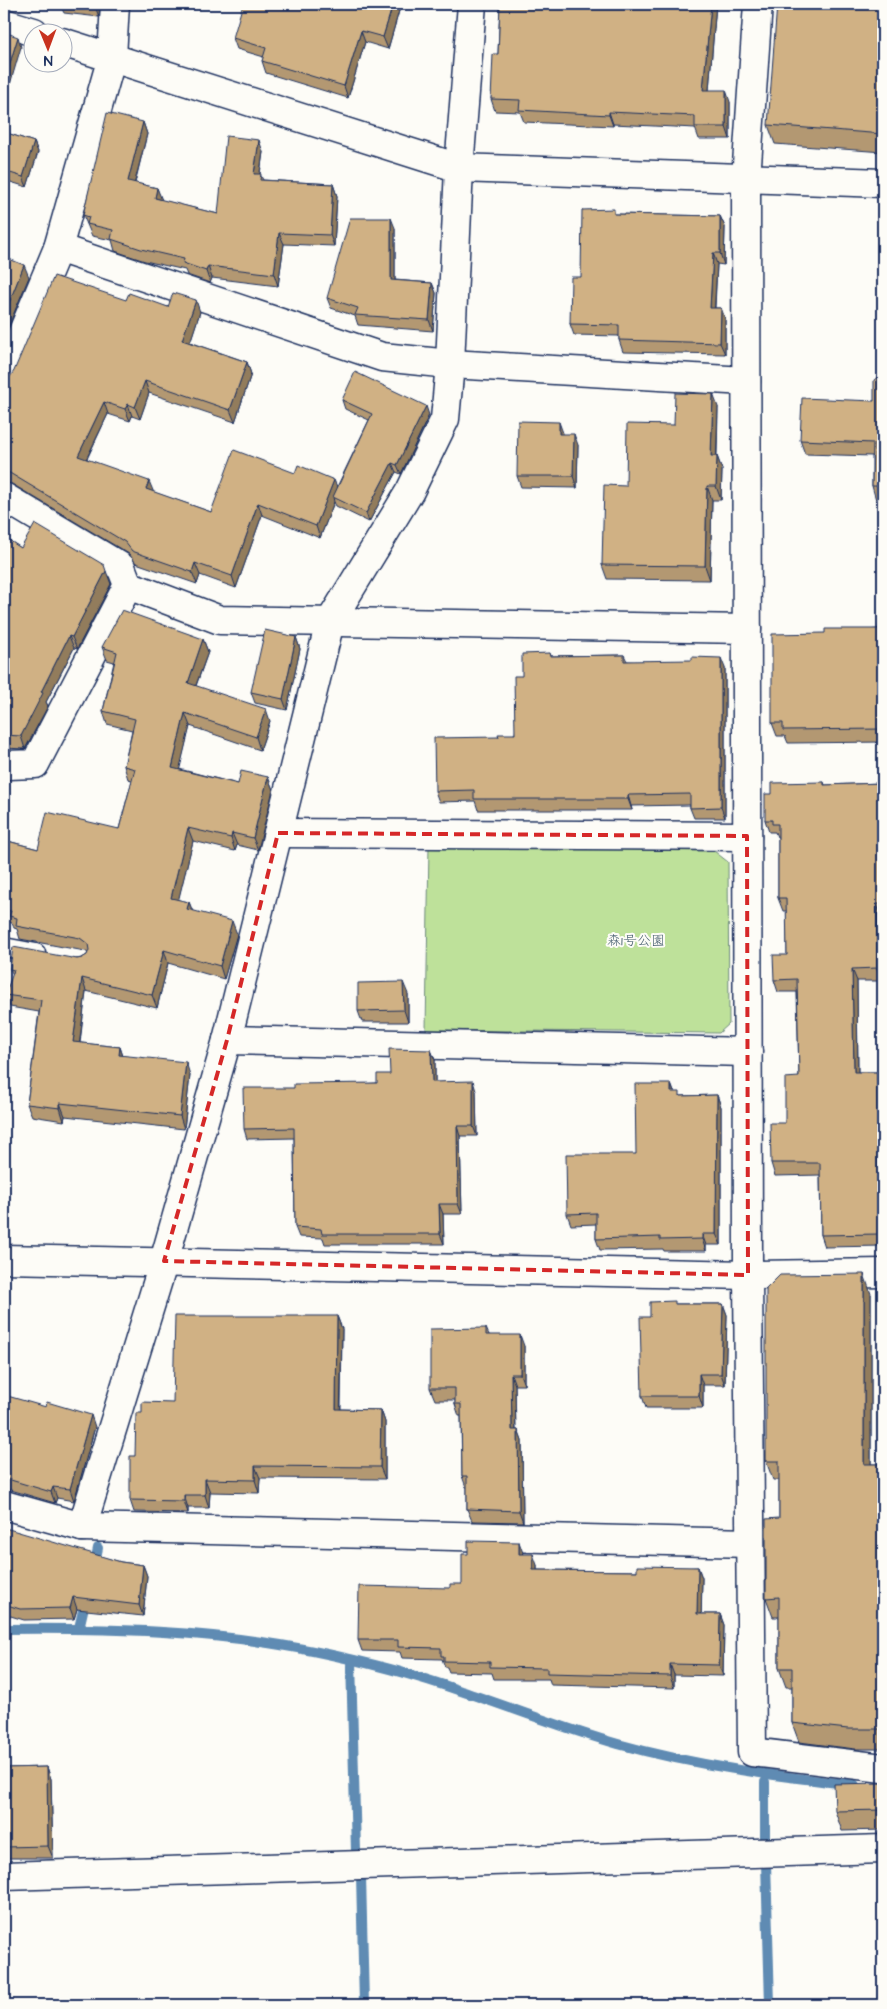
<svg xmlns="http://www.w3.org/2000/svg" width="887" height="2009" font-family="'Architects Daughter','Klee One',sans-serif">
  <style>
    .green { fill: #bee19a; stroke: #6c887c }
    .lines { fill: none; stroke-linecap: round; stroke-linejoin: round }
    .stream { stroke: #5f8bb3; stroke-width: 10 }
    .service-casing { stroke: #1b2f5e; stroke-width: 21 }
    .minor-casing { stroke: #1b2f5e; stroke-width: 31 }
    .tertiary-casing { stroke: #1b2f5e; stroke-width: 31 }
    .service { stroke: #fdfcf7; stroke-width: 18 }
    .minor { stroke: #fdfcf7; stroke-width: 28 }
    .tertiary { stroke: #fdfcf7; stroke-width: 28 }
    .wall { fill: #b39872; stroke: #1b2f5e }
    .shaded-wall { fill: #927c5c; stroke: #1b2f5e }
    .building { fill: #d0b184; stroke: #1b2f5e }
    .marked { fill: none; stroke: #d62828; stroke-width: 4; stroke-dasharray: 10 6; stroke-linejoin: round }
    .labels { text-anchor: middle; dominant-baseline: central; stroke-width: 4; stroke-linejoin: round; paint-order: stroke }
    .park-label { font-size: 14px; fill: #445c6d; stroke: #fdfcf7 }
  </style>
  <rect width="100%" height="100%" fill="#fdfcf7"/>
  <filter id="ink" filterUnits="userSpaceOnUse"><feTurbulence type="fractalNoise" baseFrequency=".02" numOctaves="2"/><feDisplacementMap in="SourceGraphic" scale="10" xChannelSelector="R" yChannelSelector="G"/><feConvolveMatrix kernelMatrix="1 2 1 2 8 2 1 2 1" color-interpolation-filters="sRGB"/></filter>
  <g filter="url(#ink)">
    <!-- green -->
    <polygon class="green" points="429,846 714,851 728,862 729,1024 719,1033 426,1030"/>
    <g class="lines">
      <!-- stream -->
      <g class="stream">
        <polyline points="94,1567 98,1548"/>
        <polyline points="79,1628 86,1598"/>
        <path d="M4,1629C107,1628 211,1630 313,1651C362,1661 413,1674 461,1691C513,1708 565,1729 618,1744C696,1766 775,1776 855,1785"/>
        <polyline points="351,1660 356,1852"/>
        <polyline points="765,1782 765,1842"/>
        <polyline points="766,1862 770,2005"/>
        <polyline points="361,1875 364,2005"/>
      </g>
      <defs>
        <polyline id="service" points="4,947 36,953"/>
        <g id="minor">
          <polyline points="758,4 746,179 748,1275 752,1752 883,1768"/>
          <polyline points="4,23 34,32"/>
          <polyline points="62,42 459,168 883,183"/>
          <polyline points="58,248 382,357 450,364 746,381"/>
          <polyline points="4,377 58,248 112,57 115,4"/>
          <polyline points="4,497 121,567 128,585 35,764 8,765 4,763"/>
          <polyline points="128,585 220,620 747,629"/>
          <polyline points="278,833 747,836"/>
          <polyline points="227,1040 748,1052"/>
          <polyline points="4,1505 82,1527 750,1543"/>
          <polyline points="82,1527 164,1261 227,1040 330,622 410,491 445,419 450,364 459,168 472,4"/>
          <polyline points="4,1876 883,1849"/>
        </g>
        <polyline id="tertiary" points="4,1259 748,1275 883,1273"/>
      </defs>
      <!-- service casing -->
      <use href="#service" class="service-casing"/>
      <!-- minor casing -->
      <use href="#minor" class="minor-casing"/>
      <!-- tertiary casing -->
      <use href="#tertiary" class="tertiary-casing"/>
      <!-- service -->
      <use href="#service" class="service"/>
      <!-- minor -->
      <use href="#minor" class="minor"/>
      <!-- tertiary -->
      <use href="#tertiary" class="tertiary"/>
    </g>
    <!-- wall -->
    <g class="wall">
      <polygon points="60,4 100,4 99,17 64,13"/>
      <polygon points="401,4 388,49 365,42 348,98 266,73 262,61 264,57 237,49 233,38"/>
      <polygon points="500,4 716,4 709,90 730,102 730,139 699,139 695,128 613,124 613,126 524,122 520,112 495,111 491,99 498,54"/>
      <polygon points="883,4 883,152 775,144 768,125"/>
      <polygon points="143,122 147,134 135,183 157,188 161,200 218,214 263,152 260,174 263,180 333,184 337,196 334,246 284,244 278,286 212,278 210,283 187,275 185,270 145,261 115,251 112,240 92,236 83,215"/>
      <polygon points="4,132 34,142 38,152 27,187 4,180"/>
      <polygon points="615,214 720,216 725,227 724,265 717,264 715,308 721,308 725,319 725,354 623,352 619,340 619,336 574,335 570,324 581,277"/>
      <polygon points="395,228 395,280 432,283 436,293 433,331 358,325 355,316 331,308 327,298"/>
      <polygon points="126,300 200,312 190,342 247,362 251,374 235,422 149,393 140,419 132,416 130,421 108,414 87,459 153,492 211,512 295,473 337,487 369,420 345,409 342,400 429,415 401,474 396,472 369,522 336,506 334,502 320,538 262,515 236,588 200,575 197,584 136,563 129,554 12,484 4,482 4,380 9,378"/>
      <polygon points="883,373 883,500 876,500 872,486 872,456 805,454 800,440 874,401"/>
      <polygon points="718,407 717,456 722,470 721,500 712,500 710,580 607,579 602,565 626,486 674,425"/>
      <polygon points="563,434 578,445 577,488 521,487 517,476"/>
      <polygon points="4,537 21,548 111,584 77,649 74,648 46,702 48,706 25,749 4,748"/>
      <polygon points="883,612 883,742 788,743 785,736 777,736 772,723 825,633 878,629"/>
      <polygon points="296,637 300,649 287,710 255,703 251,692"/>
      <polygon points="203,639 208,652 196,686 270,721 260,750 190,726 179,769 238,784 268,777 273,790 258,850 237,845 235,851 193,841 178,900 189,902 192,910 237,934 224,979 168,963 157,1008 86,991 80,1043 120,1047 123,1056 190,1075 184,1129 65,1116 64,1121 32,1116 27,1104 39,1012 10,1007 5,995 13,975 10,969 82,958 87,955 88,953 85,951 20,939 17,929 14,928 12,923 4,921 4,840 38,849 119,829 132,780 128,779 124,766 132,730 107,724 103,711 114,662 107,660 102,647"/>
      <polygon points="550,653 551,656 624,655 627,661 725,668 725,818 694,818 690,808 690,805 631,806 632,810 478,810 475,801 439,802 435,791 499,737 515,734 522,676"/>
      <polygon points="824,782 825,785 883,783 883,916 881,916 881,981 857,981 858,1072 877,1072 881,1084 883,1246 825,1247 821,1235 820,1175 775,1176 771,1163 785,1123 799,1077 797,992 778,992 774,980 787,955 787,911 783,911 778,898 778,837 777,837 775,832 769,832 765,820 772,794"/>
      <polygon points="408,994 408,1022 362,1022 358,1011"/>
      <polygon points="431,1050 435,1060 435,1082 476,1091 477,1136 460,1136 462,1214 443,1214 444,1244 325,1244 323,1238 299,1237 295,1227 294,1138 247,1139 244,1129 294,1088 377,1083 390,1074"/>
      <polygon points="671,1084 674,1092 681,1096 717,1095 721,1107 721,1245 706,1245 706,1251 664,1251 663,1249 600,1250 596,1239 596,1224 571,1225 567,1214 636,1154"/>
      <polygon points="871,1294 871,1464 883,1464 883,1749 855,1749 799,1742 792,1723 792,1687 786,1687 779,1668 779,1617 773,1617 766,1598 779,1518 779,1480 773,1480 766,1461"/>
      <polygon points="676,1304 723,1304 727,1315 725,1385 703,1385 703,1408 646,1408 642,1396 650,1317"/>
      <polygon points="337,1316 342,1329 341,1409 381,1410 385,1422 385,1479 260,1478 259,1493 210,1492 209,1508 188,1508 188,1513 134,1512 130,1500 135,1456 173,1403"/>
      <polygon points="486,1328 489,1335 524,1346 524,1385 515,1385 516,1430 518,1430 522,1441 523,1522 472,1521 467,1509 467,1487 466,1487 462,1476 461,1416 459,1416 455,1404 455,1400 435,1400 430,1388"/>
      <polygon points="4,1395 95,1427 74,1501 57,1498 55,1503 4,1488"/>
      <polygon points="4,1531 121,1562 143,1565 147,1576 143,1616 77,1609 74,1619 24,1620 4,1614"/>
      <polygon points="523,1553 537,1565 537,1570 637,1571 698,1567 702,1578 701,1614 720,1614 724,1625 723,1676 674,1675 674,1688 551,1685 549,1679 494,1679 492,1673 449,1672 447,1667 445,1667 442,1659 402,1658 400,1652 362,1651 358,1640 450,1588 462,1584"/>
      <polygon points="47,1767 51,1779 53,1858 4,1858 4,1768"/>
      <polygon points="883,1783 883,1830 842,1831 835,1811"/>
    </g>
    <!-- shaded-wall -->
    <g class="shaded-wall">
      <polygon points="95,4 100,4 99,17 95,6"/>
      <polygon points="393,4 401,4 388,49 383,37"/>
      <polygon points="711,4 716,4 708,102 703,90"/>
      <polygon points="361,31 365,42 348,98 344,86"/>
      <polygon points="18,37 21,47 4,105 4,82"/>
      <polygon points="726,90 730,102 730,139 726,127"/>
      <polygon points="609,112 613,124 613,126 609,115"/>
      <polygon points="143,122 147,134 132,193 128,181"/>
      <polygon points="259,140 263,152 258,186 254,174"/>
      <polygon points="34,142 38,152 27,187 23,177"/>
      <polygon points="333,184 337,196 334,246 330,235"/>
      <polygon points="157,188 162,200 155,198"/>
      <polygon points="720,216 725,227 724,265 720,253"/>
      <polygon points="391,218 395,228 395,290 391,280"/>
      <polygon points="279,233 284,244 278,286 274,274"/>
      <polygon points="713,253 717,264 714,319 710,308"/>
      <polygon points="24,265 29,277 4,337 4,315"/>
      <polygon points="208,266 212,278 210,283 206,271"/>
      <polygon points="432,283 436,293 433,331 429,320"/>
      <polygon points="196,300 200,312 187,352 182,340"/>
      <polygon points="721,308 725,319 725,354 720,343"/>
      <polygon points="247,362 251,374 235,422 230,410"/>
      <polygon points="145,381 149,393 140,419 135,407"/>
      <polygon points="713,394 718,407 716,470 711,456"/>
      <polygon points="104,402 108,414 82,468 78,456"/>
      <polygon points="128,404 132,416 130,421 125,409"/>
      <polygon points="426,406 429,415 401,474 397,465"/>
      <polygon points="559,422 563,433 563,445 559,434"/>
      <polygon points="574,434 578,445 577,488 573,476"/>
      <polygon points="717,456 722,470 721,500 716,486"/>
      <polygon points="392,463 396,472 369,522 366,513"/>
      <polygon points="334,480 339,491 333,497 334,502 320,538 316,526"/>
      <polygon points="149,481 154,493 146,489"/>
      <polygon points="707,486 712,500 710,580 705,566"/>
      <polygon points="258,503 262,515 236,588 232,576"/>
      <polygon points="195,563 200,575 197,584 192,572"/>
      <polygon points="106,571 111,584 77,649 72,637"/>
      <polygon points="69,636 74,648 46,702 48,706 25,749 21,736 41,692"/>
      <polygon points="296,637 300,649 287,710 283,699"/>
      <polygon points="203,639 208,652 192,696 188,683"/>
      <polygon points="721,658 725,668 725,818 721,807"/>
      <polygon points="266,709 270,721 260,750 256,737"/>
      <polygon points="185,713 190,726 177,780 172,768"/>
      <polygon points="268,777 273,790 258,850 253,838"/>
      <polygon points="628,795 631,806 632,810 628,799"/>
      <polygon points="188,828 193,841 176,910 171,898"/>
      <polygon points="232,833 237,845 235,851 231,838"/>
      <polygon points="189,902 194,915 187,909"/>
      <polygon points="877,904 881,916 881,981 877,968"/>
      <polygon points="232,921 237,934 224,979 220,966"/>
      <polygon points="164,950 168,963 157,1008 152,995"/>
      <polygon points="852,969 857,981 858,1084 854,1072"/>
      <polygon points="82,978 86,991 78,1055 73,1042"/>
      <polygon points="403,982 408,994 408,1022 404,1010"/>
      <polygon points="120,1047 124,1060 119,1055"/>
      <polygon points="431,1050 435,1060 435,1092 432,1082"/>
      <polygon points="186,1062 190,1075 184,1129 180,1116"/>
      <polygon points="877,1072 881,1084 883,1244 879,1234"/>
      <polygon points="473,1081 476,1091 477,1136 473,1126"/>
      <polygon points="671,1084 675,1095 671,1092"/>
      <polygon points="717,1095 721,1107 721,1245 716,1234"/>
      <polygon points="60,1103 65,1116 64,1121 60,1108"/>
      <polygon points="457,1126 460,1136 462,1214 458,1204"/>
      <polygon points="439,1204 443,1214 444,1244 440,1234"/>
      <polygon points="702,1234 706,1245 706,1251 702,1239"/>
      <polygon points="864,1274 871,1294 871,1484 864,1464"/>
      <polygon points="723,1304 727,1315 725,1385 721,1374"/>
      <polygon points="337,1316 342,1329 340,1422 336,1409"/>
      <polygon points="520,1335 524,1346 524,1385 520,1374"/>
      <polygon points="511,1374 515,1385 516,1441 512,1430"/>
      <polygon points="699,1374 703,1385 703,1408 699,1396"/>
      <polygon points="381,1410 385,1422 385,1479 380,1467"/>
      <polygon points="91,1415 95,1427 74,1501 70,1489"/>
      <polygon points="518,1430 522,1441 523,1522 519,1511"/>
      <polygon points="255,1466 260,1478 259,1493 255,1480"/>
      <polygon points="205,1479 210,1492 209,1508 205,1495"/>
      <polygon points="53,1487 57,1498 55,1503 51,1492"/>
      <polygon points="184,1495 188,1508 188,1513 184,1501"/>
      <polygon points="519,1542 523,1553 523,1565 519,1554"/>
      <polygon points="533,1554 537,1565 537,1581 533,1570"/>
      <polygon points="143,1565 147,1576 143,1616 139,1605"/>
      <polygon points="698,1567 702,1578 701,1625 697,1614"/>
      <polygon points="73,1597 77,1609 74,1619 70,1608"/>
      <polygon points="720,1614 724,1625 723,1676 719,1665"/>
      <polygon points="670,1664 674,1675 674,1688 670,1676"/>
      <polygon points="47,1767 51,1779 53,1858 48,1846"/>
    </g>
    <!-- building -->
    <g class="building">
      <polygon points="70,4 95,4 95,6"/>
      <polygon points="243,4 393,4 383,37 361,31 344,86 262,61 266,48 233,38"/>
      <polygon points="500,4 711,4 703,90 726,90 726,127 695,127 695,116 609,112 609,115 519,110 520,100 491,99 493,54 498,54"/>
      <polygon points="777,4 883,4 883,134 768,125"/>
      <polygon points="4,32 18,37 4,82"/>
      <polygon points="107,113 143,122 128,181 157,188 155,198 218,214 226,136 259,140 254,174 261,174 260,180 333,184 330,235 279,233 274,274 208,266 206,271 183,263 184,259 141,249 111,239 113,230 87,224 89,217 83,215"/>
      <polygon points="4,132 34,142 23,177 4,171"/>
      <polygon points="614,209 614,214 720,216 720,253 713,253 710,308 721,308 720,343 619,340 619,325 570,324 571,277 581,277 582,210"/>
      <polygon points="350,218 391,218 391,280 432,283 429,320 355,315 358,308 327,298"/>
      <polygon points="4,257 24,265 4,315"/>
      <polygon points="54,276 126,300 129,293 168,307 173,293 196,300 182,340 247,362 230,410 145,381 135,407 128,404 125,409 104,402 78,456 149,481 146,489 211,512 234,450 295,473 298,465 334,480 316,526 258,503 232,576 195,563 192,572 132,551 125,542 8,472 4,471 4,380 9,378 14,371"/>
      <polygon points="355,372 426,406 397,465 392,463 366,513 333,497 372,414 342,400"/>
      <polygon points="883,373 883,486 872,486 873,443 800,440 802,398 874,401 874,380"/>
      <polygon points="675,393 713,394 711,456 717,456 716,486 707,486 705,566 602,565 604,485 626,486 627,424 674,425"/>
      <polygon points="518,421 559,422 559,434 574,434 573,476 517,476"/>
      <polygon points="35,524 104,565 106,571 72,637 69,636 41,692 43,693 21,736 4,735 4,537 21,548"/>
      <polygon points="122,610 203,639 188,683 266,709 256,737 185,713 172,768 238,784 241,771 268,777 253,838 232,833 231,838 188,828 171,898 189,902 187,909 232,921 220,966 164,950 152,995 82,978 73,1042 120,1047 119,1055 186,1062 180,1116 60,1103 60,1108 27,1104 41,1000 5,995 14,970 10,969 13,947 77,959 82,958 87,955 89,950 88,944 80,938 16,926 17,918 9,916 11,911 4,910 4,840 38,849 47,812 119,829 135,769 124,766 135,719 103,711 117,652 102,647"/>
      <polygon points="883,612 883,729 783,730 783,723 772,723 772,634 825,633 825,629 878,629"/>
      <polygon points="265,630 296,637 283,699 251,692"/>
      <polygon points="550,653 550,656 624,655 624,661 692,660 692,657 721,658 721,807 690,808 690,794 628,795 628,799 474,799 474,790 435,791 434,738 499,737 498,734 515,734 514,676 522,676 522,654"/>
      <polygon points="824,782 824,785 883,783 883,904 877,904 877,968 852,969 854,1072 877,1072 879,1234 821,1235 820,1163 771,1163 770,1123 785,1123 785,1078 799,1077 797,979 774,980 773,955 787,955 786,898 778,898 778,824 772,824 772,820 765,820 765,794 772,794 772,783"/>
      <polygon points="403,982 404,1010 358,1011 358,983"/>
      <polygon points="389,1049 431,1050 432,1082 473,1081 473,1126 457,1126 458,1204 439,1204 440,1234 322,1234 321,1229 295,1227 294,1128 244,1129 243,1088 294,1088 294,1084 377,1083 377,1074 390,1074"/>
      <polygon points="635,1084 671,1084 671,1092 680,1092 680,1096 717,1095 716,1234 702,1234 702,1239 660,1240 660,1237 596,1239 596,1213 567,1214 566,1154 636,1154"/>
      <polygon points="864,1274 864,1464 883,1464 883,1729 848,1729 792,1723 792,1668 779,1668 779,1597 766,1598 766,1519 779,1518 779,1461 766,1461 766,1289 780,1275"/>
      <polygon points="675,1301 675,1304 723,1304 721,1374 699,1374 699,1396 642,1396 640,1317 650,1317 650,1302"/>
      <polygon points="175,1316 337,1316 336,1409 381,1410 380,1467 255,1466 255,1480 205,1479 205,1495 184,1495 184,1501 130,1500 130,1456 135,1456 136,1413 142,1413 142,1402 173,1403"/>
      <polygon points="486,1328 486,1335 520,1335 520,1374 511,1374 512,1430 518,1430 519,1511 467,1509 467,1476 462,1476 461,1404 455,1404 455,1388 430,1388 430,1329"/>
      <polygon points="4,1395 46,1407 47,1402 91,1415 70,1489 53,1487 51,1492 4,1478"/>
      <polygon points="5,1528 121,1562 143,1565 139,1605 73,1597 70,1608 20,1609 4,1604 4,1531"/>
      <polygon points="468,1541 519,1542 519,1554 533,1554 533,1570 637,1571 637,1566 698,1567 697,1614 720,1614 719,1665 670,1664 670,1676 547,1673 547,1668 490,1667 490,1662 444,1661 444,1656 441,1656 441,1648 398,1647 398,1640 358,1640 359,1586 450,1588 450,1584 462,1584 462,1554 468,1554"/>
      <polygon points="47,1767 48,1846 4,1847 4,1768"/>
      <polygon points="883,1783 883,1810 835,1811 834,1784"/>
    </g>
  </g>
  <!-- marked area -->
  <path class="marked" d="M278,833L747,836L748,1275L164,1261L227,1040Z"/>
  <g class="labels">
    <!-- park labels -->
    <g class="park-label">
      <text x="636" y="941">森1号公園</text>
    </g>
  </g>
  <!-- margin -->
  <rect width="887" height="2009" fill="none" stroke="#fdfcf7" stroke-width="20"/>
  <rect x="10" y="10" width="867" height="1989" fill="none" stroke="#1b2f5e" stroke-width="2" filter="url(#ink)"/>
  <!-- north arrow -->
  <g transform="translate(48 48) rotate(179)"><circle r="24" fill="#fdfcf7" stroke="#a3aaba"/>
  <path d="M0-4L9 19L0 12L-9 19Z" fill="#c8321e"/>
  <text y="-8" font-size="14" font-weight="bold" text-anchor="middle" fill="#1b2f5e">N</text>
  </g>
</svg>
